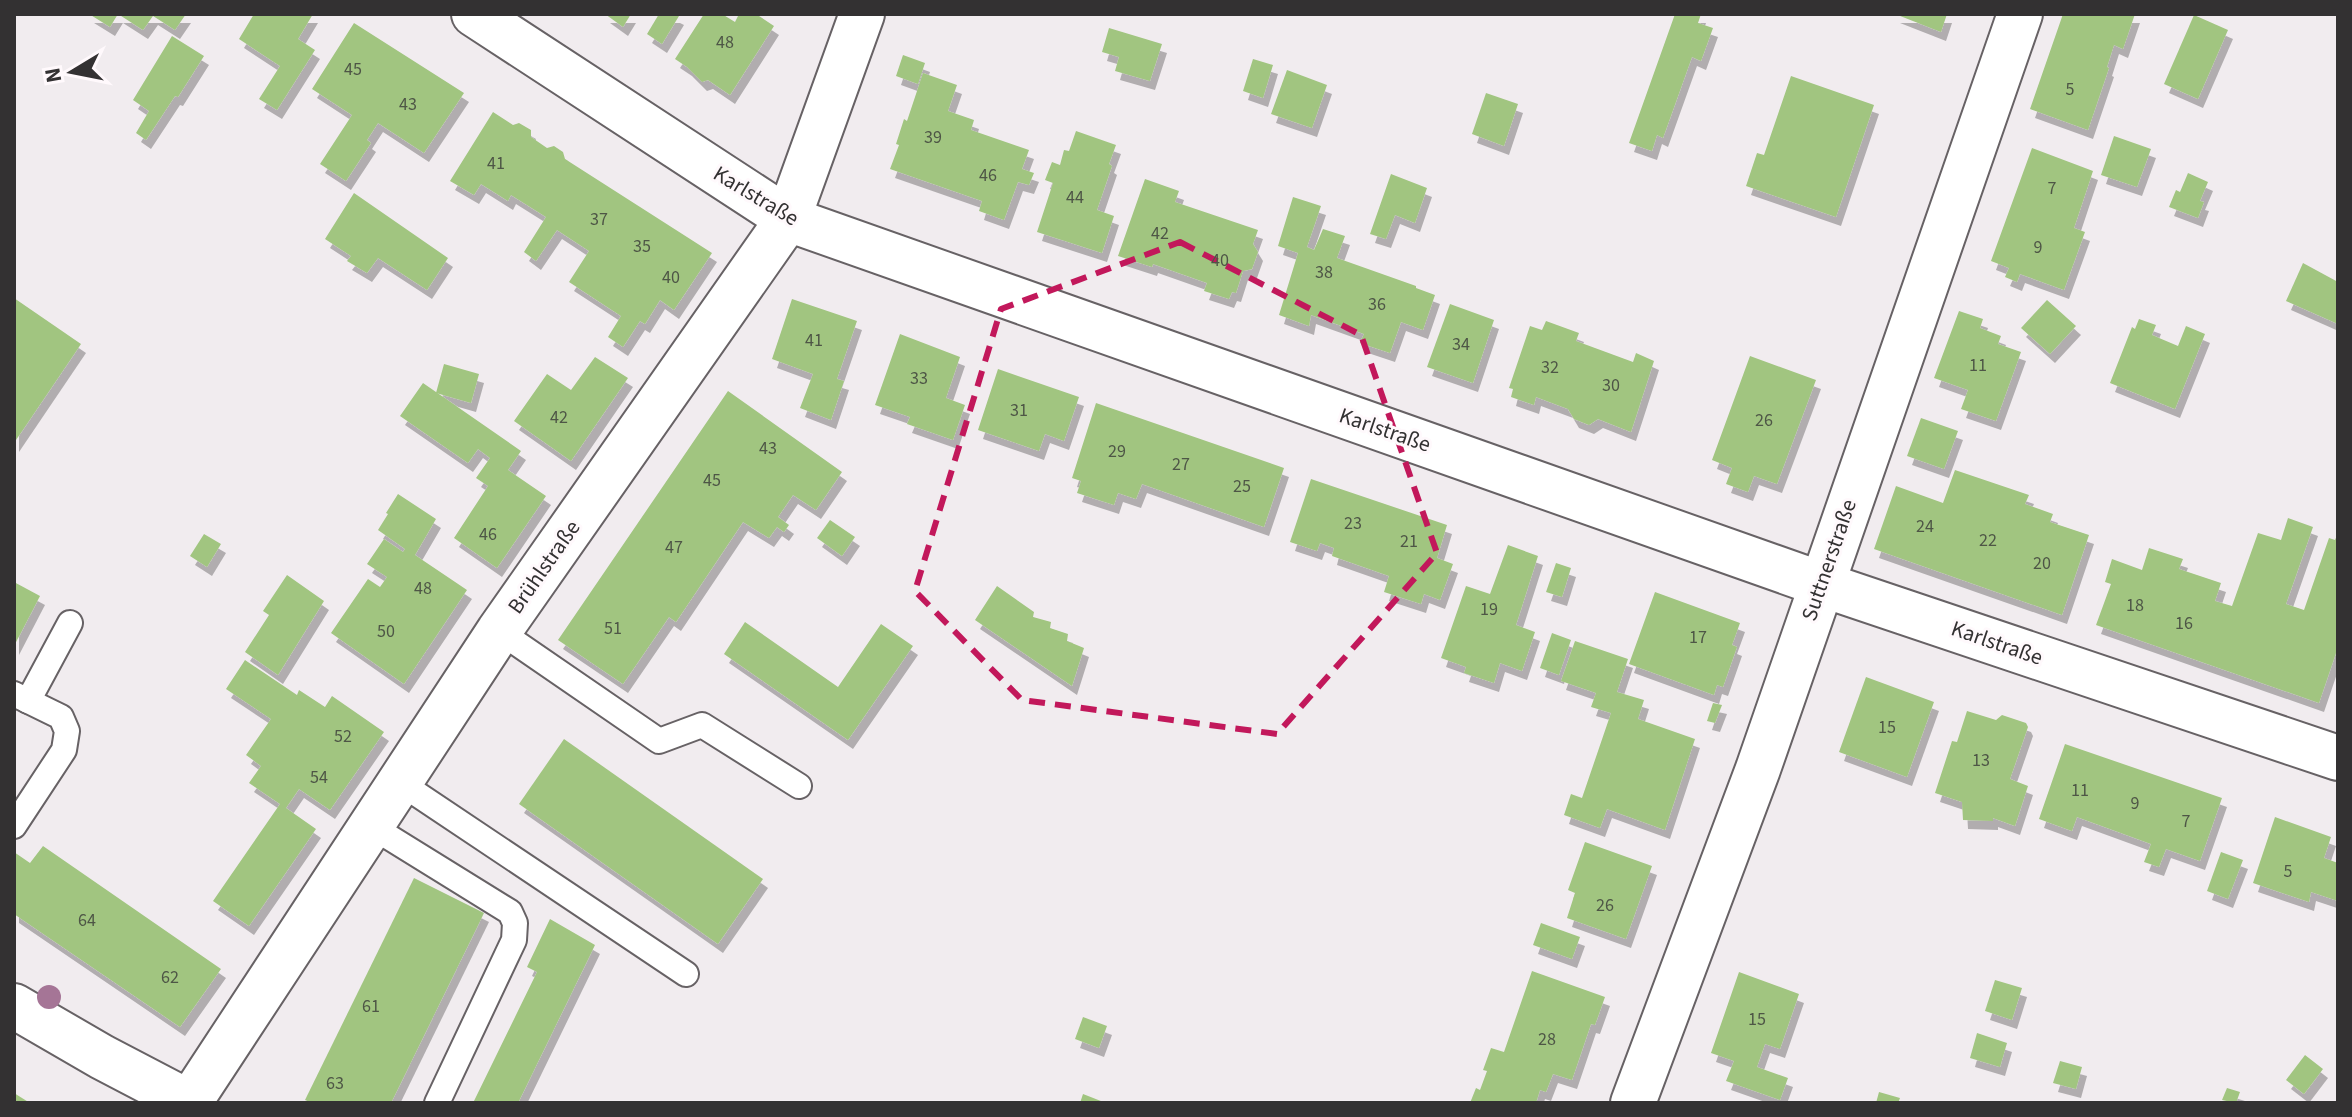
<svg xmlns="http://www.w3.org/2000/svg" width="2352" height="1117" font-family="'Source Sans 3',sans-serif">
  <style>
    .building { fill: #a1c580; filter: url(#shadow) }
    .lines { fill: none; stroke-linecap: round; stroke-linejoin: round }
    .service-casing { stroke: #676265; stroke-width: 28 }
    .minor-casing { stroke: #676265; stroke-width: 48 }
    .tertiary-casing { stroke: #676265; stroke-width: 48 }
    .service { stroke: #fff; stroke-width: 24 }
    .minor { stroke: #fff; stroke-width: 44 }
    .tertiary { stroke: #fff; stroke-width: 44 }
    .tree { fill: #a57596 }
    .marked { fill: none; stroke: #c2185b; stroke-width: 6; stroke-dasharray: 16 10; stroke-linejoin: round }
    .labels { text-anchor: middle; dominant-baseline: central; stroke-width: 6; stroke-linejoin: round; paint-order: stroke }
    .number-label { font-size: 18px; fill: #4e5646 }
    .street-label { font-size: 22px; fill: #333132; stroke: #fff9fc }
  </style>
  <defs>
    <filter id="shadow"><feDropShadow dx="5" dy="9" stdDeviation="0" flood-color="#0004"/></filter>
  </defs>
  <rect width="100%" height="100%" fill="#f1ecef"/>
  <!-- building -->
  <g class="building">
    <polygon points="89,14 186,14 175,30 153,16 143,30 118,14 110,27"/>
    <polygon points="254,14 313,14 298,39 315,50 277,110 259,99 280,66 239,39"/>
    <polygon points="605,14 631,14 623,27"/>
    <polygon points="659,14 675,14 679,16 662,44 647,34"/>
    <polygon points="704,14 722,14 735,22 739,14 756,14 774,26 730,95 708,80 702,82 687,67 675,59"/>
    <polygon points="1675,14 1701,14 1698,23 1713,28 1701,61 1692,57 1663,138 1657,135 1652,151 1629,143"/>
    <polygon points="1895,14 1947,14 1941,32"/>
    <polygon points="2063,14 2135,14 2123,49 2114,45 2107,67 2109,68 2088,130 2030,109"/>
    <polygon points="2194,15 2228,30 2198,99 2164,84"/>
    <polygon points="354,23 464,93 424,153 378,123 367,140 371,143 346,181 320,164 352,115 312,89"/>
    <polygon points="1109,28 1162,44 1150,81 1115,71 1119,57 1102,52"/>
    <polygon points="172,36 204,56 178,97 175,96 146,140 136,133 149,111 133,100"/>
    <polygon points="903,55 925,63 918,84 896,76"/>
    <polygon points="1253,59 1273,65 1263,98 1243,91"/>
    <polygon points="1287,70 1327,85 1312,128 1271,114"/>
    <polygon points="923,73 957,85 948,111 974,120 971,130 1029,150 1022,169 1034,173 1029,185 1018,182 1004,220 979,211 982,201 890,169 899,145 896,144 904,119 907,121"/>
    <polygon points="1791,76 1874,105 1836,217 1746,186 1757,153 1764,155"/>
    <polygon points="1486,93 1518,104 1504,146 1472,134"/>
    <polygon points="493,112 513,125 519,123 531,130 531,137 547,148 554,146 563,152 565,159 712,253 674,310 660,300 645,324 640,321 623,347 608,337 621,316 569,282 589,251 557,230 536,261 524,252 546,217 511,195 508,201 481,184 474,195 450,181"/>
    <polygon points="1076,131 1116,145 1109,164 1112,166 1097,210 1114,216 1102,253 1037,232 1053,183 1045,180 1052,162 1060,165 1064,150 1069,151"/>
    <polygon points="2114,136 2151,149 2137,187 2101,175"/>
    <polygon points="2032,148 2093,171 2074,228 2085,232 2064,290 2020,274 2017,282 2005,277 2009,268 1991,261"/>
    <polygon points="2188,173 2208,182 2200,201 2204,202 2198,218 2169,207 2176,190 2180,192"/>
    <polygon points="1391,174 1427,188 1415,223 1395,215 1386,239 1370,234"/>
    <polygon points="1145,179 1179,191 1175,202 1258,230 1253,244 1258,252 1252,269 1243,271 1236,293 1232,292 1229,299 1204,291 1207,283 1153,264 1152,267 1118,256"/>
    <polygon points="354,193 448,258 427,290 378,258 367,273 347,261 351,256 325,239"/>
    <polygon points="1293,197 1321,206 1307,247 1314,250 1323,229 1345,236 1337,258 1416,286 1416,288 1435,295 1423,330 1401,322 1390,353 1360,343 1364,334 1311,315 1309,326 1279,315 1298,253 1278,246"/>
    <polygon points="2303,263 2338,282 2338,324 2286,301"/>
    <polygon points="14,298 81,344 14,443"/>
    <polygon points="792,299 857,321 837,379 844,381 831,420 800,408 813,374 772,359"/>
    <polygon points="2047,300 2076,326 2050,354 2021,328"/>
    <polygon points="1450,304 1494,320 1473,383 1427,367"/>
    <polygon points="1959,311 1983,319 1980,328 2001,336 1998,344 2021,352 1996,421 1961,409 1968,390 1934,378"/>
    <polygon points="2139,319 2156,325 2152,335 2178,346 2186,326 2205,334 2175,409 2110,383 2132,327 2135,329"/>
    <polygon points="1546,321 1579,333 1576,341 1633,362 1636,353 1654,361 1631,432 1598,419 1589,425 1574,419 1568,409 1536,397 1534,405 1511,397 1513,389 1509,388 1530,326 1542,330"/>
    <polygon points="900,334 960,357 946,398 965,405 953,440 907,424 910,417 875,405"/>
    <polygon points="1750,356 1816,380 1777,484 1754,476 1748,492 1726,484 1732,468 1712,460"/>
    <polygon points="595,357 628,378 571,461 514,421 547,374 571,390"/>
    <polygon points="444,364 479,374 471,403 436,393"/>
    <polygon points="998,369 1079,397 1064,441 1045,434 1039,451 978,430"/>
    <polygon points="423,383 521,451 508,470 546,496 497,568 454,538 488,486 476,478 490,458 478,449 468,463 400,416"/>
    <polygon points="728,391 842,472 816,510 793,495 778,517 789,525 784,532 777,527 769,538 743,522 676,622 669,617 623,684 558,640"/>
    <polygon points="1096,403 1284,468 1264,527 1142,484 1136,499 1118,493 1114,505 1077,493 1081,481 1072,478"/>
    <polygon points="1921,418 1958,431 1944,469 1907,456"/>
    <polygon points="1955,470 2029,495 2025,504 2053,514 2050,522 2089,535 2062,615 1874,549 1896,486 1943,503"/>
    <polygon points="1311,479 1447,525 1437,558 1453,564 1440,600 1424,594 1421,604 1384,592 1389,576 1332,556 1334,548 1320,543 1317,551 1290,542"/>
    <polygon points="398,494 436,519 415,555 467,590 404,684 331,633 368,579 380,587 387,577 367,564 384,539 403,552 405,549 378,530 388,514 386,513"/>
    <polygon points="2288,518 2313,527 2286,604 2304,610 2329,538 2335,540 2338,533 2338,647 2319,703 2096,625 2111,584 2105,582 2112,559 2142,570 2149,548 2183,559 2179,569 2221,583 2215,601 2232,606 2258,533 2281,540"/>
    <polygon points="830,520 855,537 842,556 817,538"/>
    <polygon points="204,534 221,544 207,567 190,556"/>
    <polygon points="1508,545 1538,556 1516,625 1535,632 1522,671 1500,663 1494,683 1464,673 1466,667 1441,658 1466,586 1490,594"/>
    <polygon points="1556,563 1571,568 1562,597 1546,592"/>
    <polygon points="287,575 324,601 278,675 245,652 269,615 263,611"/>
    <polygon points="14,582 40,596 14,646"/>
    <polygon points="997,586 1034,612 1033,617 1051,622 1050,628 1068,634 1067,641 1084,648 1072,686 975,620"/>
    <polygon points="1655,592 1740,623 1732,645 1737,647 1723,687 1717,685 1714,695 1629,664"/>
    <polygon points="745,622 838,687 881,624 913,646 848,740 724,654"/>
    <polygon points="1552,633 1571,640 1559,675 1540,668"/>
    <polygon points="1575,641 1628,659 1617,692 1644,700 1638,719 1695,739 1665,830 1607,809 1600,828 1564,815 1571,794 1582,798 1611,713 1591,707 1596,693 1561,681"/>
    <polygon points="245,660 297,695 299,690 325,707 332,696 384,732 330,810 299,789 286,808 316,829 249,926 213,901 280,804 249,783 261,766 246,755 271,719 226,689"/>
    <polygon points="1866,677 1934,702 1907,777 1839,752"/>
    <polygon points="1713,703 1722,705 1715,723 1707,721"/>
    <polygon points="1967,711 1996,720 2002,715 2026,723 2028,727 2010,779 2028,786 2015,826 1993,818 1993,821 1963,820 1962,802 1935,793 1952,741 1957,742"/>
    <polygon points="564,739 763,879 718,944 519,804"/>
    <polygon points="2065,744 2222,798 2200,861 2166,849 2159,867 2144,862 2151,844 2077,817 2072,831 2039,819"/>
    <polygon points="2275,817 2331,837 2324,858 2338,863 2338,901 2311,892 2309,902 2253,883"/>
    <polygon points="1585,842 1652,866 1626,939 1567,918 1575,893 1568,890"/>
    <polygon points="43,846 221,969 180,1027 14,914 14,852 30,863"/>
    <polygon points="2221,852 2243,860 2228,899 2207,891"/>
    <polygon points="414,878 484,913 391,1103 312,1103 305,1100"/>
    <polygon points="550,919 595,945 518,1103 473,1103 537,972 527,967"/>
    <polygon points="1541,923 1580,937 1572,959 1533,945"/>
    <polygon points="1532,971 1605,997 1595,1025 1591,1024 1572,1080 1553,1074 1546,1092 1540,1090 1536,1103 1470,1103 1476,1088 1480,1090 1487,1071 1483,1070 1491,1048 1504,1052"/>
    <polygon points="1739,972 1799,994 1780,1049 1765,1044 1757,1067 1788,1078 1780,1100 1726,1081 1734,1061 1711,1053"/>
    <polygon points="1995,980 2022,988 2012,1020 1985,1011"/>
    <polygon points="1083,1017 1107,1026 1099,1048 1075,1039"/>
    <polygon points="1977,1033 2007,1043 2000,1067 1970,1058"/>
    <polygon points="2305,1055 2323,1069 2304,1094 2286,1080"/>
    <polygon points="2060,1061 2082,1067 2076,1089 2053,1083"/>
    <polygon points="2227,1088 2240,1092 2236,1103 2222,1100"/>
    <polygon points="1879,1092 1900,1098 1898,1103 1876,1103"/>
    <polygon points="14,1093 30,1103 14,1103"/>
    <polygon points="1083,1094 1106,1103 1080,1103"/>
  </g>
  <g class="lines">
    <defs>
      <g id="service">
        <polyline points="499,631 659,741 702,725 799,786"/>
        <polyline points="14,694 61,717 67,731 64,750 14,826"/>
        <polyline points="28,701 70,623"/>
        <polyline points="399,782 686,974"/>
        <polyline points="371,826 510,912 515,923 514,940 437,1103"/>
      </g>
      <g id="minor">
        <polyline points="474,14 788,219 1821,584 2338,758"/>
        <polyline points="189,1103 499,631 788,219 862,14"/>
        <polyline points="1633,1103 1758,769 2020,14"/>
      </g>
      <polyline id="tertiary" points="14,1006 102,1057 190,1103"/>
    </defs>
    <!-- service casing -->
    <use href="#service" class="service-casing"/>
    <!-- minor casing -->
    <use href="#minor" class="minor-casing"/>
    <!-- tertiary casing -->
    <use href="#tertiary" class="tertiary-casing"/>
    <!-- service -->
    <use href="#service" class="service"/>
    <!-- minor -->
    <use href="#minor" class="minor"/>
    <!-- tertiary -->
    <use href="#tertiary" class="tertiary"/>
  </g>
  <!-- trees -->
  <circle class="tree" cx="49" cy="997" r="12"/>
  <!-- marked area -->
  <path class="marked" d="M1180,242L1361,335L1437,553L1277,734L1022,700L915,591L1001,309Z"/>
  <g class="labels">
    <!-- number labels -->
    <g class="number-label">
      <text x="725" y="42">48</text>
      <text x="353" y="69">45</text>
      <text x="2070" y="89">5</text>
      <text x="408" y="104">43</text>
      <text x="933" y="137">39</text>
      <text x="496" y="163">41</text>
      <text x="988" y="175">46</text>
      <text x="2052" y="188">7</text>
      <text x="1075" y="197">44</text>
      <text x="599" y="219">37</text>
      <text x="1160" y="233">42</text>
      <text x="642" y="246">35</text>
      <text x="2038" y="247">9</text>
      <text x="1220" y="260">40</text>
      <text x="1324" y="272">38</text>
      <text x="671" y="277">40</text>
      <text x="1377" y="304">36</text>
      <text x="814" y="340">41</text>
      <text x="1461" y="344">34</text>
      <text x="1978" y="365">11</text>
      <text x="1550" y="367">32</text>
      <text x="919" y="378">33</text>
      <text x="1611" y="385">30</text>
      <text x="1019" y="410">31</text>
      <text x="559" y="417">42</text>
      <text x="1764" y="420">26</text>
      <text x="768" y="448">43</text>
      <text x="1117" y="451">29</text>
      <text x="1181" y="464">27</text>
      <text x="712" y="480">45</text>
      <text x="1242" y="486">25</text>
      <text x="1353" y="523">23</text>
      <text x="1925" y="526">24</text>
      <text x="488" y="534">46</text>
      <text x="1988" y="540">22</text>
      <text x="1409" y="541">21</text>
      <text x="674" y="547">47</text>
      <text x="2042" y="563">20</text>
      <text x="423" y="588">48</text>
      <text x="2135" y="605">18</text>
      <text x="1489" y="609">19</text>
      <text x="2184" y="623">16</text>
      <text x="613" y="628">51</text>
      <text x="386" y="631">50</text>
      <text x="1698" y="637">17</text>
      <text x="1887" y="727">15</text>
      <text x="343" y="736">52</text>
      <text x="1981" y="760">13</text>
      <text x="319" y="777">54</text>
      <text x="2080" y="790">11</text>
      <text x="2135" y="803">9</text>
      <text x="2186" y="821">7</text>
      <text x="2288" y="871">5</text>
      <text x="1605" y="905">26</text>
      <text x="87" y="920">64</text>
      <text x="170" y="977">62</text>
      <text x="371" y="1006">61</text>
      <text x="1757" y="1019">15</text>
      <text x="1547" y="1039">28</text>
      <text x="335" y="1083">63</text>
    </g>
    <!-- street labels -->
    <g class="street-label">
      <text transform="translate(756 196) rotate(31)">Karlstraße</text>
      <text transform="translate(1385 430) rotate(19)">Karlstraße</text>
      <text transform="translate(1829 560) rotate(-71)">Suttnerstraße</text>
      <text transform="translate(544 567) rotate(-55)">Brühlstraße</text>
      <text transform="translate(1997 643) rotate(19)">Karlstraße</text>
    </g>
  </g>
  <!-- border -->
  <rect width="2352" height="1117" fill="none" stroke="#333132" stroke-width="32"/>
  <!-- north arrow -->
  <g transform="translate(72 72) rotate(260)" stroke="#fff9fc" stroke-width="6" paint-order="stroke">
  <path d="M0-6L14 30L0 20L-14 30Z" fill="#333132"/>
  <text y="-12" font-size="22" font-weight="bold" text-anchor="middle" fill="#333132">N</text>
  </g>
</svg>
